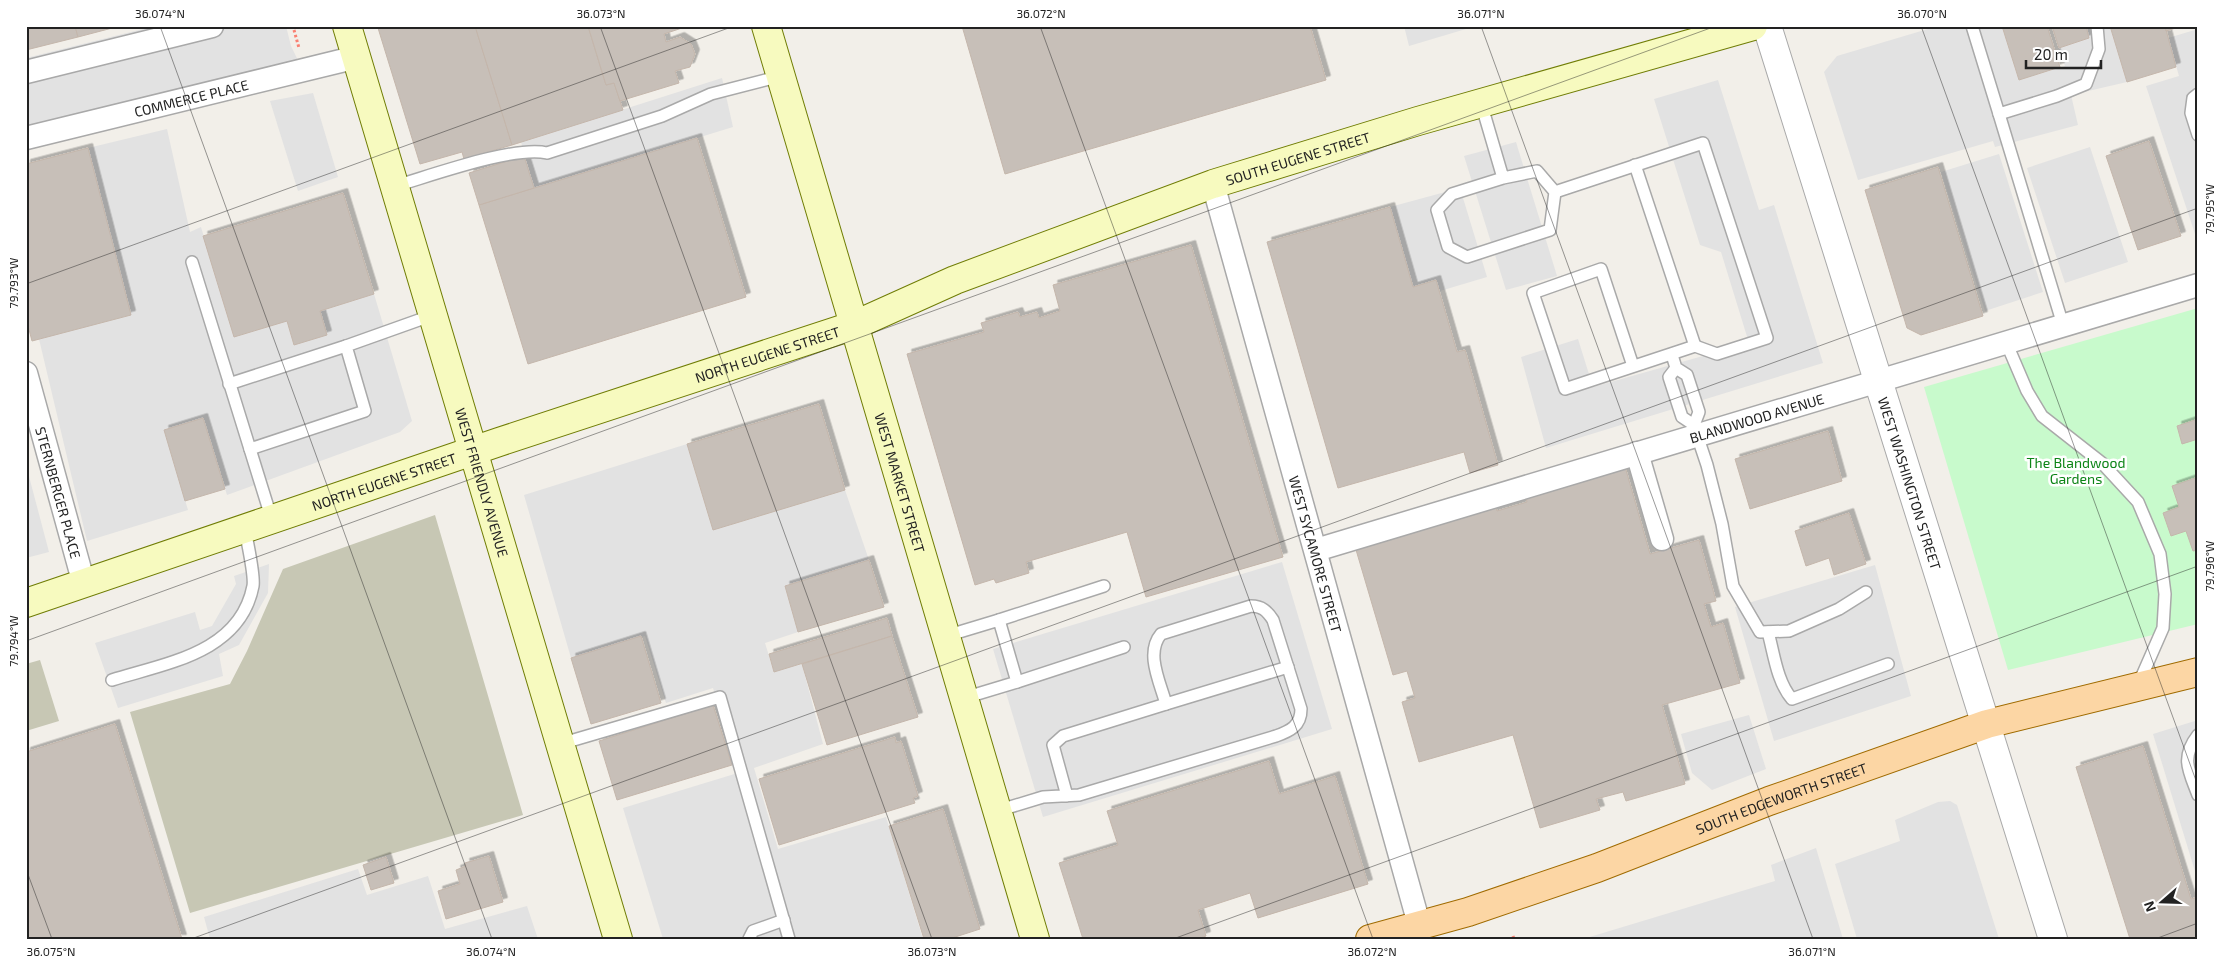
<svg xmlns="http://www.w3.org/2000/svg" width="2224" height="965" font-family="'Exo 2',sans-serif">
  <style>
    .construction { fill: #c7c7b4 }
    .park { fill: #c8facc }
    .parking { fill: #e2e2e2 }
    .building { fill: #c7bfb8; stroke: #c4b6ab; filter: url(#shadow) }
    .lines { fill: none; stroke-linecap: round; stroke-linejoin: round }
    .service-casing { stroke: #a9a9a9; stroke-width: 14 }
    .minor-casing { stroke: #a9a9a9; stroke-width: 25 }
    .tertiary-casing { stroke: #a9a9a9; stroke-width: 30 }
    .secondary-casing { stroke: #707d05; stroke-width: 30 }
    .primary-casing { stroke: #a06b00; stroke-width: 30 }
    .path { stroke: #fa8072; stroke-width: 3; stroke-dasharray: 2.5 2.5; stroke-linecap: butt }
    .service { stroke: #fff; stroke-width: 11 }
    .minor { stroke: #fff; stroke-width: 22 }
    .tertiary { stroke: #fff; stroke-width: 28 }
    .secondary { stroke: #f7fabf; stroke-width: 28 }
    .primary { stroke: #fcd6a4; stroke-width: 28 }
    .ticks { fill: none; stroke: #222; stroke-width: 1; stroke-opacity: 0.45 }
    .labels { text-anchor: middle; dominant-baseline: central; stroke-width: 5; stroke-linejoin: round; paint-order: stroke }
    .street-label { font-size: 14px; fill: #222; stroke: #fff }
    .park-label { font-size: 14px; fill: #0c8416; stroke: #fff }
    .neatline { fill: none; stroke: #222; stroke-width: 2 }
    .ticks-label { font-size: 12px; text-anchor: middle; fill: #222 }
  </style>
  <defs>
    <filter id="shadow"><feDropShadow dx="4.5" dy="-4.5" stdDeviation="0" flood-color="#0004"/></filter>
  </defs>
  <rect width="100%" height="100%" fill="#f2efe9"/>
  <!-- construction -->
  <g class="construction">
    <polygon points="435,515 523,815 190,913 130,712 230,684 247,651 283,569"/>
    <polygon points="40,660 59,721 26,731 26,664"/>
  </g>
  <!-- park -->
  <polygon class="park" points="2198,308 2198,624 2008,670 1924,387"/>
  <!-- parking -->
  <g class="parking">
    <polygon points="155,26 286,26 291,46 308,81 26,150 26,58"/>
    <polygon points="1404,26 1476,26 1409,46"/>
    <polygon points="1938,26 2002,26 2019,80 2065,66 2059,48 2089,38 2086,26 2110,26 2127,82 2071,95 2078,125 1995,147 1993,141 1858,180 1824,72 1837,56"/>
    <polygon points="2198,29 2198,243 2146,86 2179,76 2168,38"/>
    <polygon points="722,78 733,127 534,188 521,142"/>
    <polygon points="1718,80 1759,210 1774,205 1823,363 1546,448 1521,357 1578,339 1593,387 1749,343 1721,252 1700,245 1654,99"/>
    <polygon points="313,93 338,177 298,191 270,101"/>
    <polygon points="167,129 190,232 201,227 234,337 287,321 294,345 320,311 374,294 412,421 400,432 227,495 203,418 164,430 188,510 87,541 39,339 131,315 88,148"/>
    <polygon points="1516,142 1557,276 1506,290 1464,156"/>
    <polygon points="2090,147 2128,262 2065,283 2027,168"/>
    <polygon points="1999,154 2043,292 1985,311 1941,172"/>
    <polygon points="1460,188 1487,277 1440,291 1436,280 1413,287 1390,207"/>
    <polygon points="687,444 713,530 845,490 869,560 785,586 798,632 765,643 774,672 802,664 823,744 754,768 778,849 886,817 923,939 663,939 623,808 741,772 713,688 666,703 645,636 571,658 524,495"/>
    <polygon points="26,465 49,552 26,558"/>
    <polygon points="1282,562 1332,729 1043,817 993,649"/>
    <polygon points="269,564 268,593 239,645 219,654 223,676 118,708 95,643 195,612 200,630 212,626 236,584 234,576"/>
    <polygon points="1875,565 1911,696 1774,741 1735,607"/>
    <polygon points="1749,715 1766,769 1712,790 1692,773 1681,734"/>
    <polygon points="2198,720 2198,881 2153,734"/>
    <polygon points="1950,801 1957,805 1999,939 1857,939 1835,864 1900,841 1895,820 1938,802"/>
    <polygon points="1816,848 1843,939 1583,939 1775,881 1771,865"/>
    <polygon points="358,869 367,895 428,876 445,929 527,906 538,939 210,939 204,917"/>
  </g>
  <!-- building -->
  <g class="building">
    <polygon points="26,26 75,26 78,37 26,50"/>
    <polygon points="75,26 120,26 78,37"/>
    <polygon points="385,26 475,26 512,145 464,159 462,152 420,164 378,28"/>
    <polygon points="475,26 588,26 606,85 614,83 623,110 512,145"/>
    <polygon points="588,26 688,26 664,34 666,42 680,37 691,44 695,54 690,67 675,71 679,83 620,101 614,83 606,85"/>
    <polygon points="962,26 1310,26 1326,80 1005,174"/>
    <polygon points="2002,26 2047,26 2060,67 2019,80"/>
    <polygon points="2052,26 2086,26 2089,38 2059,48"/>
    <polygon points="2110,26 2165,26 2176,67 2127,82"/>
    <polygon points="2165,26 2182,26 2166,31"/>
    <polygon points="697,138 746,297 528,364 479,205"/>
    <polygon points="2149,141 2181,236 2138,250 2106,156"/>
    <polygon points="88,148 131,315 32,341 26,318 26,164"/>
    <polygon points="524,156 534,188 479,205 469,173"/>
    <polygon points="1938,167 1983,316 1921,335 1907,328 1865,190"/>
    <polygon points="343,193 374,294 320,311 327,335 294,345 287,321 234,337 203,236"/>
    <polygon points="1390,207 1413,287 1436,280 1457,352 1465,350 1498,465 1470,473 1464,452 1338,488 1267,242"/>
    <polygon points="1191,245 1283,557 1146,597 1127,532 1026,562 1029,573 996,583 994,579 975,585 907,354 984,332 981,323 1018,312 1020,317 1037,312 1039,318 1060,311 1053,285"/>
    <polygon points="819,404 845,490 713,530 687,444"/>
    <polygon points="203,418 225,489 185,501 164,430"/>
    <polygon points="2198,419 2198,439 2182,444 2177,426"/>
    <polygon points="1828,431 1842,481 1750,509 1735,459"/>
    <polygon points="1624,463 1650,554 1699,540 1716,601 1704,604 1711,627 1723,623 1740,683 1662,705 1685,784 1626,801 1623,792 1596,799 1600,810 1540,828 1513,735 1419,762 1402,702 1415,698 1407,671 1393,675 1354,543 1494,501 1497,511 1527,502 1524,492"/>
    <polygon points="2198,477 2198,550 2193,551 2186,531 2171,536 2163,513 2179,507 2172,486"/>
    <polygon points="1849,513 1866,564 1834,575 1829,558 1806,566 1795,531"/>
    <polygon points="869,560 884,607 798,632 785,586"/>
    <polygon points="887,618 892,636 774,672 769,654"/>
    <polygon points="641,636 661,703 591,724 571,658"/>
    <polygon points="892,636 918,717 827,745 802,664"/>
    <polygon points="713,705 732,765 617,800 599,741"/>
    <polygon points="115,724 182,939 26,939 26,752"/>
    <polygon points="895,737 896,743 901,741 918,796 913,798 915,803 779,845 759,779"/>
    <polygon points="2143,746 2191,899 2198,897 2198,939 2130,939 2076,767"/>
    <polygon points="1269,761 1279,794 1335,776 1368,884 1258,918 1250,893 1198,910 1206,936 1197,939 1083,939 1059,863 1118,845 1107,811"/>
    <polygon points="943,809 980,929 949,939 924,939 889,826"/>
    <polygon points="489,856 503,902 446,919 438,891 460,884 456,870 466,866 465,863"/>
    <polygon points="386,857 394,883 371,890 363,865"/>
  </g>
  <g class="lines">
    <defs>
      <g id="service">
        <polyline points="1972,26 1999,114 2057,96 2086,84 2099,49 2097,26"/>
        <polyline points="2198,94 2193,98 2191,113 2198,135"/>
        <polyline points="1481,103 1503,178 1452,194 1437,210 1448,247 1467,257 1550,230 1555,192 1537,171 1503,178"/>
        <polyline points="1999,114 2063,325"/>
        <polyline points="1635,165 1695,346"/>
        <path d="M395,186C430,176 515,145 547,153L662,116L711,94L781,76"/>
        <polyline points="1555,192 1703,143 1767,338 1717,354 1695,346 1565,389 1533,293 1601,269 1633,366"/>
        <polyline points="192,262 272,520"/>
        <polyline points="2006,342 2027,391 2042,416 2102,463 2138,502 2160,554 2165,594 2163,628 2138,685"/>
        <polyline points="1672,355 1676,368 1687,375 1699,412 1694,425 1682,417 1669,377 1676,368"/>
        <polyline points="229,384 346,346"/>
        <polyline points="1696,432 1707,465 1722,524 1733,586 1760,632 1789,631 1839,609 1866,592"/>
        <polyline points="250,449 365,411 346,346 433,315"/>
        <polyline points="999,620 1104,586"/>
        <path d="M1768,632C1774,654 1777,682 1792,699L1888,664"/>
        <polyline points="946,636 999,620 1017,682 964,698"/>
        <path d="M112,680C166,663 240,653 253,586C255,575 247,542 245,529"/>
        <polyline points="1017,682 1124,647"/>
        <polyline points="1166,704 1288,667"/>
        <path d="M2198,735C2180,758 2189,771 2198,795"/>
        <polyline points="560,744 720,697 789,939"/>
        <path d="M997,811L1043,797L1079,795L1276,736C1290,731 1301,726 1301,709L1273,620C1267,611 1262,606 1251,606L1161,634C1145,653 1160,682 1166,704L1063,736L1053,745L1067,796"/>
        <polyline points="749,939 753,931 784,920"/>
      </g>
      <g id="minor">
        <polyline points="26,72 212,26"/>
        <path id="s1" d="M26,138L357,57"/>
        <path id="s2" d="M1213,184L1419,924"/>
        <path id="s3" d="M26,373L84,584"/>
        <polyline points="1637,453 1662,539"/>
        <path id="s4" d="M1316,550L2198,285"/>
      </g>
      <g id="tertiary">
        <path id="s5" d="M1767,26L2053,939"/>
      </g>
      <g id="secondary">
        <path id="s6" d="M347,26L618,939"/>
        <path id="s7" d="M766,26L1035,939"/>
        <path id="s8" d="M26,603L499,442L855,325L955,280L1213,184L1418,121L1753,26"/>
      </g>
      <g id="primary">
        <path id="s9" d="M1370,939L1468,912L1597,868L1769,801L1987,724L2198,672"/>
      </g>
    </defs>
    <!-- service casing -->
    <use href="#service" class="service-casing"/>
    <!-- minor casing -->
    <use href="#minor" class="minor-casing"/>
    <!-- tertiary casing -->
    <use href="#tertiary" class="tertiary-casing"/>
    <!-- secondary casing -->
    <use href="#secondary" class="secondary-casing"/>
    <!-- primary casing -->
    <use href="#primary" class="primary-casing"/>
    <!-- path -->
    <g class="path">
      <polyline points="294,30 299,48"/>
      <polyline points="1513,936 1514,939"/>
    </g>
    <!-- service -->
    <use href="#service" class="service"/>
    <!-- minor -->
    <use href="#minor" class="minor"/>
    <!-- tertiary -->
    <use href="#tertiary" class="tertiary"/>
    <!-- secondary -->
    <use href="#secondary" class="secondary"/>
    <!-- primary -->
    <use href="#primary" class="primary"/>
  </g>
  <!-- ticks -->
  <path class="ticks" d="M160,26L492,939M600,26L932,939M1040,26L1373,939M1481,26L1813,939M1921,26L2198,786M26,284L734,26M26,641L1716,26M26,869L52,939M191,939L2198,208M1173,939L2198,566M2155,939L2198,923"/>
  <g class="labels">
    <!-- street labels -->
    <g class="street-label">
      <text stroke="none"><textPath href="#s1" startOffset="170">COMMERCE PLACE</textPath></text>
      <text stroke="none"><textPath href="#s8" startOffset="1348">SOUTH EUGENE STREET</textPath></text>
      <text stroke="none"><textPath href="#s8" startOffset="782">NORTH EUGENE STREET</textPath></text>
      <text stroke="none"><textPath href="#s4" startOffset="460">BLANDWOOD AVENUE</textPath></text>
      <text stroke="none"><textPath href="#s8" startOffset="378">NORTH EUGENE STREET</textPath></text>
      <text stroke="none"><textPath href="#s7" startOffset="476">WEST MARKET STREET</textPath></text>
      <text stroke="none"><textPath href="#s6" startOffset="476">WEST FRIENDLY AVENUE</textPath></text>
      <text stroke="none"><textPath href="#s5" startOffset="479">WEST WASHINGTON STREET</textPath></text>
      <text stroke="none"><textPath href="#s3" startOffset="124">STERNBERGER PLACE</textPath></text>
      <text stroke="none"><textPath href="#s2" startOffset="384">WEST SYCAMORE STREET</textPath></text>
      <text stroke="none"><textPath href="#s9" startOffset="435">SOUTH EDGEWORTH STREET</textPath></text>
    </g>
    <!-- park labels -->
    <g class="park-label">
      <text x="2076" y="462">The Blandwood<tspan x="2076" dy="16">Gardens</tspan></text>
    </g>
  </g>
  <!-- border -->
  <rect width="2224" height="965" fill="none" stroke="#ffffff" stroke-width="55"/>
  <!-- north arrow -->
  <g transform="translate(2162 902) rotate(250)" stroke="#ffffff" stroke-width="4" paint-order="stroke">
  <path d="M0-4L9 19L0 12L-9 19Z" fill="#222222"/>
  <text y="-8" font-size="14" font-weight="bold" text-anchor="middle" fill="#222222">N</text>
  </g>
  <!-- scale -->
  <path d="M2026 60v8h75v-8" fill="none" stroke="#222222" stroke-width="2.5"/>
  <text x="2034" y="60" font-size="15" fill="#222222" stroke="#ffffff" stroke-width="4" paint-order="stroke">20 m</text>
  <rect x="28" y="28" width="2168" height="910" class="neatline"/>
  <g class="ticks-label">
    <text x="160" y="18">36.074°N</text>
    <text x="601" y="18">36.073°N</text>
    <text x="1041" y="18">36.072°N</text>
    <text x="1481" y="18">36.071°N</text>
    <text x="1922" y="18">36.070°N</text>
    <text transform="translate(2210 209) rotate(-90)" y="4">79.795°W</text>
    <text transform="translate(14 283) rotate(-90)" y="4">79.793°W</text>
    <text transform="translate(2210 566) rotate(-90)" y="4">79.796°W</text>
    <text transform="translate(14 641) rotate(-90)" y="4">79.794°W</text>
    <text x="51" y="956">36.075°N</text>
    <text x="491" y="956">36.074°N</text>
    <text x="932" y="956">36.073°N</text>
    <text x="1372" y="956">36.072°N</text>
    <text x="1812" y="956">36.071°N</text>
  </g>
</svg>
